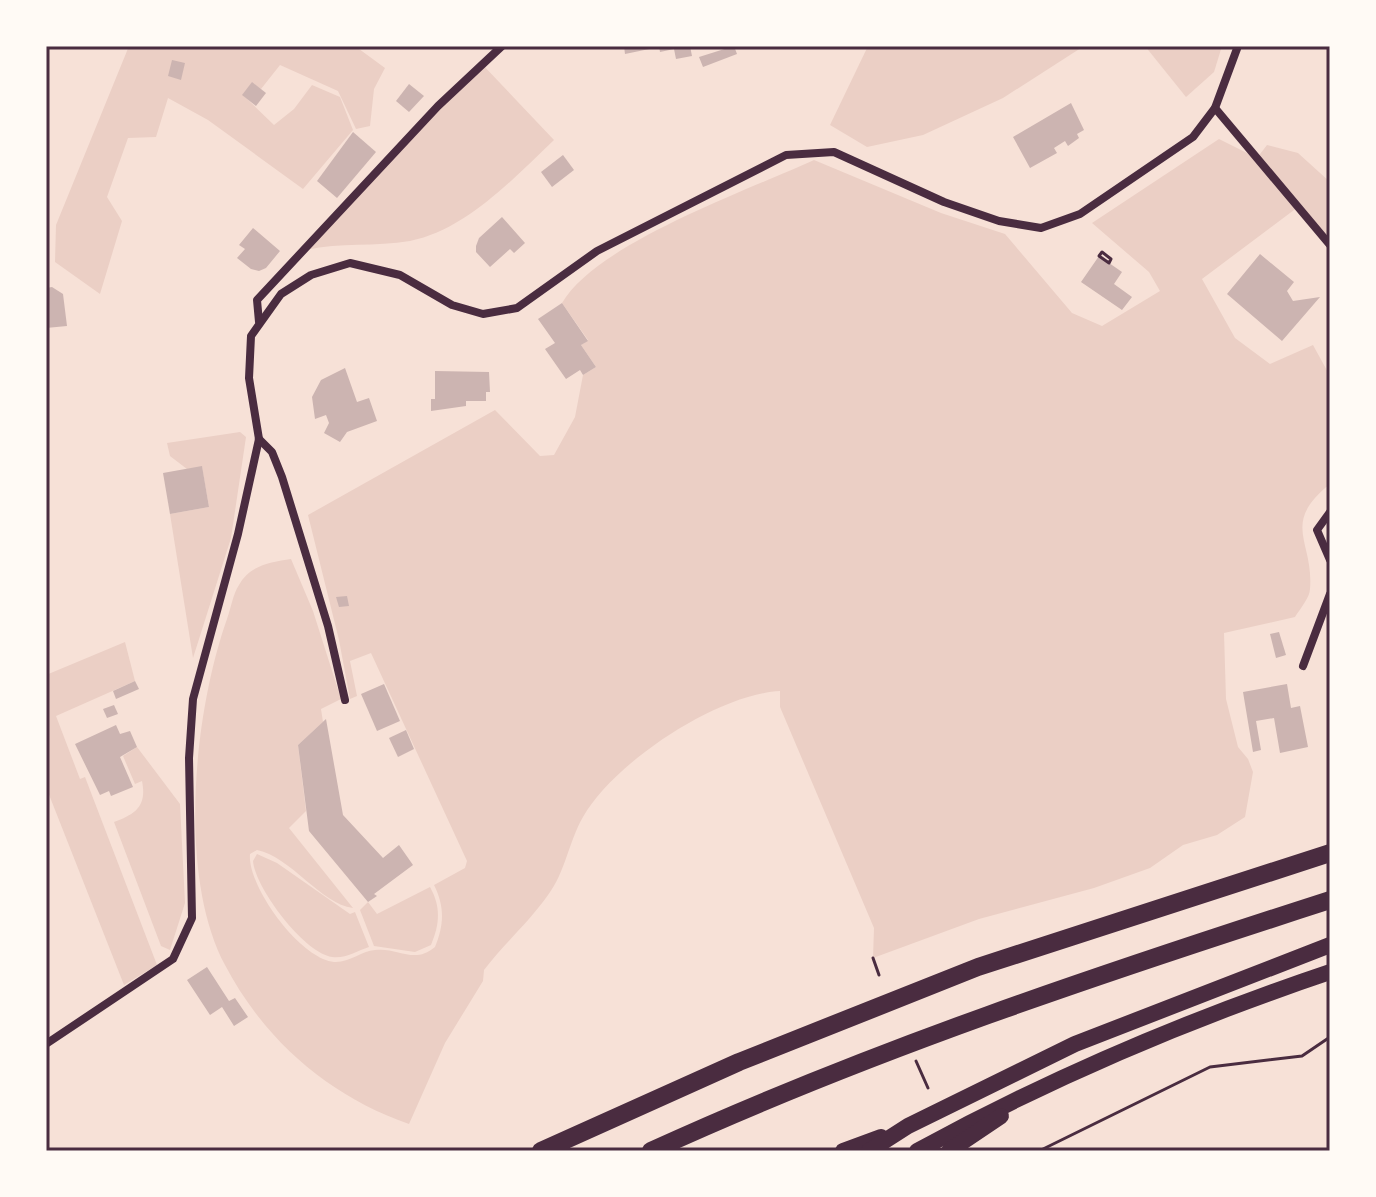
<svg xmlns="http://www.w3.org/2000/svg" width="1376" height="1197" font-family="Manrope,sans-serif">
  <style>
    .green { fill: #ebcfc5 }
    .building { fill: #ccb4b1 }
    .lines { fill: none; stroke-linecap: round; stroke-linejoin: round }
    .path { stroke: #4a2c40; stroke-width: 3 }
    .minor { stroke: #4a2c40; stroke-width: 8 }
    .trunk { stroke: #4a2c40; stroke-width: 16 }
    .motorway { stroke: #4a2c40; stroke-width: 18 }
    .neatline { fill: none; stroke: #4a2c40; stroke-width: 3 }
  </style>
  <rect width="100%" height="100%" fill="#f7e1d7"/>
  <!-- green -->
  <g class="green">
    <polygon points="129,46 355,46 385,68 374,89 370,126 356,129 338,91 280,65 261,89 252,83 243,95 274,125 294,109 312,85 340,97 353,130 303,189 208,120 168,98 156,137 128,138 107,197 122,221 100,294 55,262 56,225"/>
    <polygon points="868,46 1084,46 1003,98 923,135 867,147 830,125"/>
    <polygon points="1145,46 1222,46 1214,72 1186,97"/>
    <path d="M481,63L554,140C514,178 466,230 410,241C375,247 341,242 306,250Z"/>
    <path d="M1219,139L1257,158L1267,145L1298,153L1330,182V245L1298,207L1202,279L1235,338L1270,364L1313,345L1330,376V484C1280,524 1314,541 1310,589C1310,597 1300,609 1295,617L1224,633L1226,699L1238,747L1248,759L1253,772L1245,817L1217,835L1183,845L1150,868L1094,888L979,919L873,958L874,928L780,707V691C718,694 614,762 583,817C569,841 565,873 548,895C529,922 504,944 484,970L483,981L445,1043L409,1124C329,1096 265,1041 225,965C177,875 194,712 227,619C231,608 233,594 239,585C250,565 271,562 291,559L313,611L341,699L321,709L323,722L298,745L306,811L289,828L353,908C321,904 291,857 257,850L250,854C247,886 300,959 334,962C349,963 361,951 375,950C398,947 414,965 435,947C444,925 445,907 434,885L465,868L467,861L371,653L350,661L357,696L350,699L339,640L308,515L495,410L540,456L554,455L575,417L583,375L596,367L581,345L588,340L562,303C597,243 749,190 814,160L941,213L1005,234L1072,313L1102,326L1160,291L1149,272L1092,223Z"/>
    <polygon points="240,432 246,437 231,538 193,658 170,514 209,507 202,467 187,469 170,456 167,443"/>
    <polygon points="125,642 135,681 56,716 80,779 85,777 157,965 124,985 46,787 46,675"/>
    <path d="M137,747L180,804L185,903L170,950L161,946L114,822C136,814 147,806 142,781L135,784L123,756Z"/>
    <path d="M257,854L277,863L350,914L355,912L369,947C357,951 345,959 332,957C304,953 255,888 253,861Z"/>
    <path d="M430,887C441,907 440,924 431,945L415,952L374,946L360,910L368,902L377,914Z"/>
  </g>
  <!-- building -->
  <g class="building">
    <polygon points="624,46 658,46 659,47 625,54"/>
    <polygon points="659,46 690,46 692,56 676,59 674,49 660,52"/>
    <polygon points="734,46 737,54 703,67 699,57"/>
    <polygon points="172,60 185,63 181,80 168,76"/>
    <polygon points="252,82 266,93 256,106 242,95"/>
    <polygon points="409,84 424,96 409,112 396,101"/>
    <polygon points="1071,103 1084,130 1077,134 1079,138 1068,146 1065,141 1054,148 1057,153 1030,168 1013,137"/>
    <polygon points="353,132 376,152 337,198 317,181"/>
    <polygon points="563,155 574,170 552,187 541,172"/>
    <polygon points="502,217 525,243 514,253 510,249 490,267 476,252 476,246 479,238"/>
    <polygon points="253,228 280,251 266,268 259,271 251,269 237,258 245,249 239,245"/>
    <polygon points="1260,254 1294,282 1287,291 1293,301 1320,297 1282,341 1227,294"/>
    <polygon points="1099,256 1122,272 1114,284 1132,297 1122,310 1081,282"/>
    <polygon points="52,287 63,294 67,326 46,328 46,288"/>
    <polygon points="562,303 588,341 581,345 596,367 583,375 580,370 566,379 545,349 555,343 538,319"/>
    <polygon points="345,368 357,402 369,398 377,421 347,432 340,442 324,433 329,423 326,415 315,419 312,397 321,380"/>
    <polygon points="435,371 489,372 490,392 486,392 486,401 466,401 466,406 431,411 431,399 435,399"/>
    <polygon points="202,466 209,507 170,514 163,473"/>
    <polygon points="347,596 349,606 339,607 336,597"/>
    <polygon points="1279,632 1286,655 1276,658 1270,634"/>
    <polygon points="135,681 139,689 116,699 113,691"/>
    <polygon points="384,684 400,721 377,731 361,694"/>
    <polygon points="1287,684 1291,708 1300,706 1308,747 1280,753 1274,718 1256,721 1261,750 1253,752 1243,692"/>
    <polygon points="114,705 118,714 107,718 103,709"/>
    <polygon points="326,719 343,815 383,858 399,845 413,865 374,894 377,896 368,902 309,831 298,745"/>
    <polygon points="116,725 120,734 130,731 137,747 120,757 133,787 111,796 109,791 100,795 75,744"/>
    <polygon points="406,730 414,749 398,757 389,738"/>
    <polygon points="207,967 229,1001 235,998 248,1017 234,1026 222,1007 210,1015 187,980"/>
  </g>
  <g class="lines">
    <!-- path -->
    <g class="path">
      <polygon points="1102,252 1111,259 1109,263 1099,256"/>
      <polyline points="873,958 879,975"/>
      <polyline points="916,1061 928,1088"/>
      <polyline points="1039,1151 1210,1067 1302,1056 1330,1037"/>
    </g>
    <!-- minor -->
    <g class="minor">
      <polyline points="1215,108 1330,245"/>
      <polyline points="259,322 257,300 438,106 502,46"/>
      <polyline points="259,439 272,452 282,477 328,626 345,700"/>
      <polyline points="1330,512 1317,530 1330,560"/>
      <polyline points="1303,666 1330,594"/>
      <polyline points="46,1044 173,959 192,918 189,758 193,699 238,534 259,439 249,378 251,336 281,294 311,275 350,263 400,275 452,305 483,314 517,308 597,251 786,155 834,152 944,202 999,221 1041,228 1080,214 1193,137 1215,108 1238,46"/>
    </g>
    <!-- trunk -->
    <g class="trunk">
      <polyline points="843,1151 881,1137"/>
      <polyline points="869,1151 908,1126 1075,1044 1330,945"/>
      <path d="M917,1151C1049,1079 1187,1020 1330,972"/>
      <polyline points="949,1151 1001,1116"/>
    </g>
    <!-- motorway -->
    <g class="motorway">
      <polyline points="541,1151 739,1062 978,967 1330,853"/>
      <path d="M651,1151C872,1050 1100,974 1330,900"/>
    </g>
  </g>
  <!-- border -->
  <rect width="1376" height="1197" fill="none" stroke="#fffaf5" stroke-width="96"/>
  <rect x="48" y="48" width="1280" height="1101" class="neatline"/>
</svg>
